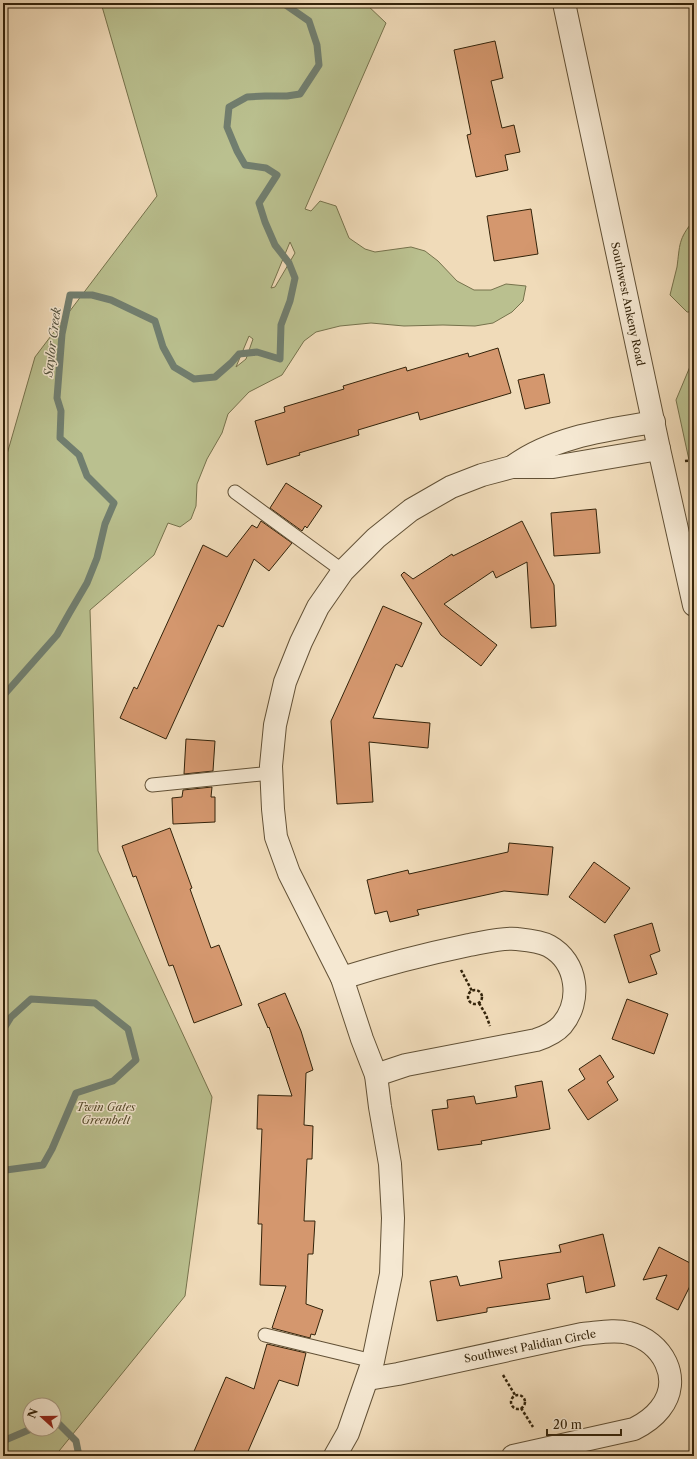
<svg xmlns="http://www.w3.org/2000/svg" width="697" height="1459" font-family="'Libre Caslon Text',serif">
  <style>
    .green { fill: #bac08f; stroke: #76724c; fill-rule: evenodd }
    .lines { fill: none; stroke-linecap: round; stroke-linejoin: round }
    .stream { stroke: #717e6f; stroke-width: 7 }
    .building { fill: #d4976e; stroke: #33230a }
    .service-casing { stroke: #625136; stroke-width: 15 }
    .minor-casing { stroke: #625136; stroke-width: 24 }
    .tertiary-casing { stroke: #625136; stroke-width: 24 }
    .path { stroke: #33230a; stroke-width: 2.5; stroke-dasharray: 3 2; stroke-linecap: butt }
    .service { stroke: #f5e8d2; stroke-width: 13 }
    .minor { stroke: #f5e8d2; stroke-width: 22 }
    .tertiary { stroke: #f5e8d2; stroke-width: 22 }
    .labels { text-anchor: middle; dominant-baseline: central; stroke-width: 3; stroke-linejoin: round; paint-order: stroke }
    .street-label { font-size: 11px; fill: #33230a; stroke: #f5e8d2 }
    .park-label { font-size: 11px; font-style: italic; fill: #554a2b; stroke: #f5e8d2 }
    .water-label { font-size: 12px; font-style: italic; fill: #52513d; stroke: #f5e8d2 }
  </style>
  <rect width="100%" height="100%" fill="#f0dbb9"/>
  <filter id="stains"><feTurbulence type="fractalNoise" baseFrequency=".005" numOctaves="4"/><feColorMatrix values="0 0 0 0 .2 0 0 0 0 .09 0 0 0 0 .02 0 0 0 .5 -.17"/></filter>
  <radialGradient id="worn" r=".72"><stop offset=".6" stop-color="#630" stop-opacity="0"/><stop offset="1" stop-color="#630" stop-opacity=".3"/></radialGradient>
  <!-- green -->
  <g class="green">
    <path d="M101,3H365L386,23L305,209L311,211L320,201L336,206L349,238L365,249L375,252L411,247L425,251L438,261L457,281L474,290H491L506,284L526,286L523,301L512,312L493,323L475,326L443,325L404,326L371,323L340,326L316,332L304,341L282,375L249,392L228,414L222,433L207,459L197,484L196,506L191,519L180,527L168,523L154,555L90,610L98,851L212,1097L185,1296L55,1456H3V468L35,357L157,196ZM290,242L295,253L275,287L271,288ZM249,336L253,339L246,359L236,367ZM30,1405H54V1429H30Z"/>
    <path d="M694,220V312H687L670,295C672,286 675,276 677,267C680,245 678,239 694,220Z"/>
    <polygon points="694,357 694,483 676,400"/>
  </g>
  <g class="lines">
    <!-- stream -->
    <g class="stream">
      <polyline points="3,696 57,635 70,612 87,583 97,558 105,524 114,503 87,476 79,455 60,438 61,411 57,398 62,334 70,295 92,295 111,300 155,321 163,347 174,367 194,379 215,377 231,363 239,354 257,352 280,359 281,325 290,301 295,278 289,263 275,245 265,222 259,203 277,175 266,168 245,165 237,151 227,127 229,107 247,97 265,96 287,96 300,94 319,65 317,45 309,21 283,3"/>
      <polyline points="3,1030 11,1017 31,999 95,1003 128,1029 136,1060 113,1081 76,1093 52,1149 43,1165 6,1170 3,1175"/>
      <polyline points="54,1425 59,1424 76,1441 79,1456"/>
      <polyline points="3,1441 31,1429"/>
    </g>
  </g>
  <!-- building -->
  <g class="building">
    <polygon points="495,41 503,78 491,81 502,128 514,125 520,152 505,155 508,170 476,177 467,135 471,134 454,50"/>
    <polygon points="531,209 538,254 494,261 487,216"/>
    <polygon points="498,348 511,393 420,420 418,412 358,430 359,435 299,453 300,455 267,465 255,421 285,412 284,407 344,389 343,386 406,367 407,371 468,353 469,357"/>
    <polygon points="544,374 550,403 525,409 518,380"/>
    <polygon points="286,483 322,506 307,528 305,526 302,531 270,508"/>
    <polygon points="596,509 600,553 554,556 551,513"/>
    <polygon points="261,521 292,543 269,571 254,559 223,627 218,625 166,739 120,718 134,687 137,689 203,545 227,557 252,525 257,528"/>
    <polygon points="522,521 554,585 556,626 531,628 527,562 496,578 493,571 444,604 497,645 481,666 441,635 401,575 404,572 413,579 452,554 453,556"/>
    <polygon points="383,606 422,623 402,667 396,664 373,718 430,723 428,748 369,742 373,802 337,804 331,721"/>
    <polygon points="186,739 215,741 213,771 184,774"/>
    <polygon points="212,787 211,797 215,797 215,822 173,824 172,798 182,797 183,790"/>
    <polygon points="170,828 192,888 190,889 211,948 219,945 242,1005 194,1023 173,965 169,966 136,876 133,877 122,846"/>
    <polygon points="509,843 553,847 548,895 504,891 417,910 419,915 390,922 387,911 375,914 367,880 408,870 409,874 508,852"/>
    <polygon points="594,862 630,888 605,923 569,897"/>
    <polygon points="652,923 660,951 650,955 657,974 629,983 614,935"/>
    <polygon points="285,993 301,1031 313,1070 306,1073 304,1125 313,1126 312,1159 307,1159 304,1221 315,1221 313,1254 308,1254 306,1304 323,1310 315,1335 311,1334 310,1338 272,1328 286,1286 260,1285 262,1224 258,1224 262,1129 257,1129 258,1095 292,1096 269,1027 268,1028 258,1004"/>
    <polygon points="627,999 668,1014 654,1054 612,1039"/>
    <polygon points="600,1055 614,1077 607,1082 618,1100 588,1120 568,1090 585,1079 579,1069"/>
    <polygon points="542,1081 550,1129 481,1141 482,1144 438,1150 432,1110 448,1108 447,1100 474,1096 476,1104 517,1097 515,1086"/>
    <polygon points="603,1234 615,1286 586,1293 583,1276 547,1284 550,1299 487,1308 487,1312 437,1321 430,1281 457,1276 460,1286 502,1278 499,1261 561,1252 559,1245"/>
    <polygon points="659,1247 694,1265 694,1278 678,1310 656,1299 667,1275 643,1280"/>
    <polygon points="267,1344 306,1353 298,1386 279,1380 246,1456 192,1456 226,1377 254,1389"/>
  </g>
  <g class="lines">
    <defs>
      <g id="service">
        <polyline points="235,492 343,571"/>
        <polyline points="152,785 271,773"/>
        <polyline points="265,1335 373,1361"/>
      </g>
      <g id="minor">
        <path d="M512,467C552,437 606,430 654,422"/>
        <path d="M342,978C383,965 426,954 469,945C482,943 503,937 517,939C527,940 540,941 549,946C578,962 582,1001 562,1025C555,1033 545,1037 536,1040L406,1065L376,1075"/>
        <path d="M368,1379L398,1374L582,1334C597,1333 614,1329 629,1333C662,1341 684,1379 660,1409C653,1418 644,1424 634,1429L513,1456"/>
        <polyline points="335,1456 348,1433 373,1361 391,1274 393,1218 390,1164 380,1107 376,1075 362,1039 342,978 289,873 276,837 273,809 271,766 275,725 285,682 301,642 318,607 343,571 376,538 411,510 451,487 482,475 512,467 553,467 659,449"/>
      </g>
      <polyline id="tertiary" points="564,3 659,449 694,605"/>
    </defs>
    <!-- service casing -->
    <use href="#service" class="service-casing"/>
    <!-- minor casing -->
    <use href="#minor" class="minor-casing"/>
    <!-- tertiary casing -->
    <use href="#tertiary" class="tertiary-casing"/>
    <!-- path -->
    <g class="path">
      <polyline points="685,461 694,460"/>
      <polyline points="461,970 472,991"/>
      <circle cx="475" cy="997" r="7"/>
      <polyline points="479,1003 486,1015 490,1026"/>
      <polyline points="503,1375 515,1395"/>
      <circle cx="518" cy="1402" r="7"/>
      <polyline points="521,1408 533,1427"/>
    </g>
    <!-- service -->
    <use href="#service" class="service"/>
    <!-- minor -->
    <use href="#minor" class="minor"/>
    <!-- tertiary -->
    <use href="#tertiary" class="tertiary"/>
  </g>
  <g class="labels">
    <!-- street labels -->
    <g class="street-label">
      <text transform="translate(628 304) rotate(78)">Southwest Ankeny Road</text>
      <text transform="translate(530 1346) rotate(-11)">Southwest Palidian Circle</text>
    </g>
    <!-- park labels -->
    <g class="park-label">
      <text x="106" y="1107">Twin Gates<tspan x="106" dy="13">Greenbelt</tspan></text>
    </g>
    <!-- water labels -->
    <g class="water-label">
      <text transform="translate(52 342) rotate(-83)">Saylor Creek</text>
    </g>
  </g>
  <!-- margin -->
  <rect width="697" height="1459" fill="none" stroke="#f0dbb9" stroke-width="16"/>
  <rect x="4" y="4" width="689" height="1451" fill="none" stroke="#33230a" stroke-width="2"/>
  <rect x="8" y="8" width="681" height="1443" fill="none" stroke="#33230a"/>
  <!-- north arrow -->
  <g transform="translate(42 1417) rotate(291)"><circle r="19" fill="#f5e8d2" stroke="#a79982"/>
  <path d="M0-3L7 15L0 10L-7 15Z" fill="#8f2418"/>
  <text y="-6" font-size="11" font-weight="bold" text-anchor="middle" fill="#33230a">N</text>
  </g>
  <!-- scale -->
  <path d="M547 1429v6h74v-6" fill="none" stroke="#33230a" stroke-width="2"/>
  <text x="553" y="1429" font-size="12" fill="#33230a" stroke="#f5e8d2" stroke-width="3" paint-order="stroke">20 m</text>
  <rect width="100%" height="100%" filter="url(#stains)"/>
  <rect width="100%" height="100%" fill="url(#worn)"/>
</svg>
